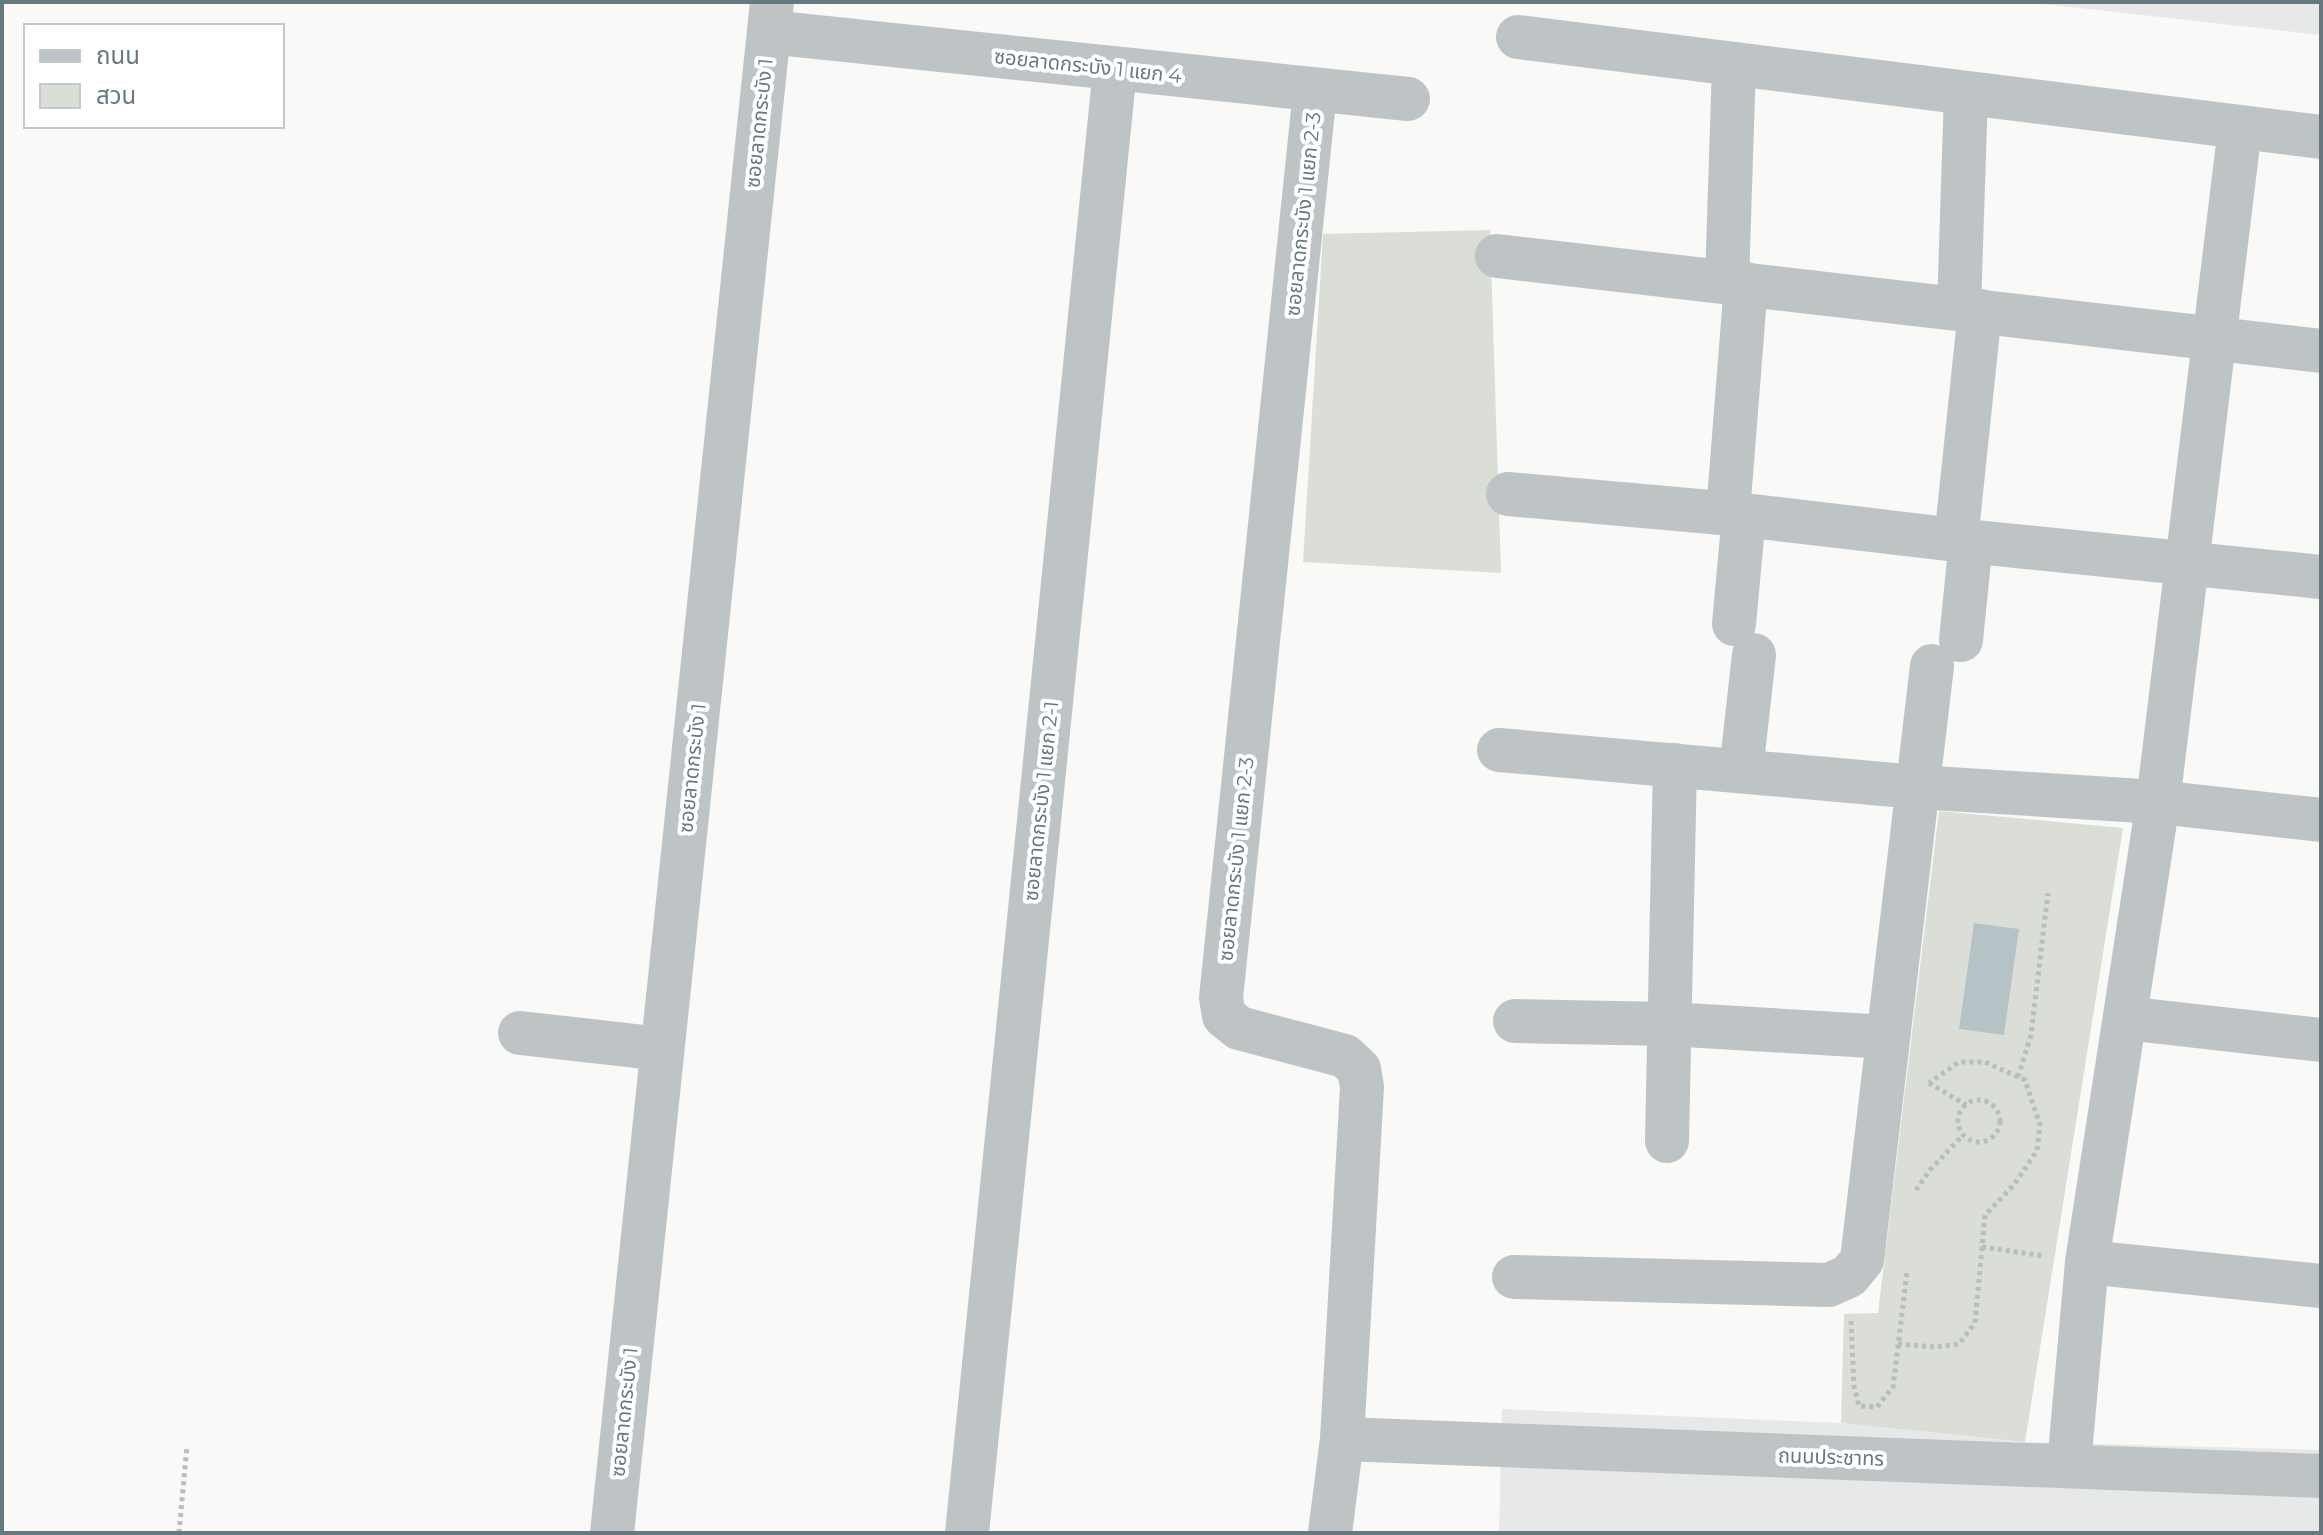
<svg xmlns="http://www.w3.org/2000/svg" width="2323" height="1535" font-family="Montserrat,'Noto Sans Thai',sans-serif">
  <style>
    .built { fill: #e7e9e8 }
    .green { fill: #daded7 }
    .water { fill: #b6c3c6 }
    .lines { fill: none; stroke-linecap: round; stroke-linejoin: round }
    .path { stroke: #b9bdbf; stroke-width: 5; stroke-dasharray: 4 4; stroke-linecap: butt }
    .minor { stroke: #bec4c6; stroke-width: 44 }
    .labels { text-anchor: middle; dominant-baseline: central; stroke-width: 8; stroke-linejoin: round; paint-order: stroke }
    .street-label { font-size: 20px; fill: #667880; stroke: #fff }
  </style>
  <rect width="100%" height="100%" fill="#f9f9f7"/>
  <!-- built -->
  <g class="built">
    <polygon points="2026,2 2321,2 2321,35"/>
    <polygon points="1502,1409 1841,1423 2025,1442 2321,1450 2321,1533 1499,1533"/>
  </g>
  <!-- green -->
  <g class="green">
    <polygon points="1490,230 1501,573 1303,562 1323,234"/>
    <polygon points="1939,811 2123,828 2025,1442 1841,1423 1844,1314 1878,1313"/>
  </g>
  <!-- water -->
  <polygon class="water" points="1974,923 2019,929 2004,1035 1959,1029"/>
  <g class="lines">
    <!-- path -->
    <g class="path">
      <polyline points="2018,1077 2031,1035 2048,893"/>
      <polyline points="1929,1083 1966,1105"/>
      <circle cx="1979" cy="1121" r="21"/>
      <polyline points="1916,1190 1930,1170 1963,1135"/>
      <polyline points="1982,1247 2044,1256"/>
      <polyline points="1851,1321 1854,1386 1859,1406 1877,1407 1893,1387 1907,1272"/>
      <polyline points="1898,1344 1935,1347 1959,1344 1975,1323 1985,1215 2013,1186 2037,1151 2040,1125 2025,1080 1985,1062 1959,1062 1929,1083"/>
      <polyline points="179,1533 187,1446"/>
    </g>
    <!-- minor -->
    <g class="minor">
      <polyline points="769,32 1408,99"/>
      <polyline points="1518,37 2321,137"/>
      <polyline points="1315,91 1221,998 1224,1016 1239,1028 1345,1056 1359,1069 1362,1087 1342,1439 1330,1533"/>
      <polyline points="1497,256 2321,351"/>
      <polyline points="1727,282 1734,64"/>
      <polyline points="1959,308 1966,93"/>
      <polyline points="1508,494 1744,515 1956,540 2321,577"/>
      <polyline points="1728,513 1746,284"/>
      <polyline points="1956,540 1980,311"/>
      <polyline points="1734,624 1744,515"/>
      <polyline points="1961,640 1971,541"/>
      <polyline points="1499,750 1917,787 2158,802 2321,820"/>
      <polyline points="1741,771 1754,655"/>
      <polyline points="2125,1018 2321,1040"/>
      <polyline points="1515,1021 1669,1024 1887,1037"/>
      <polyline points="520,1033 662,1049"/>
      <polyline points="1667,1141 1675,765"/>
      <polyline points="2087,1262 2321,1286"/>
      <polyline points="1514,1277 1829,1285 1849,1276 1862,1260 1932,666"/>
      <polyline points="1342,1439 2321,1476"/>
      <polyline points="2069,1465 2087,1262 2158,802 2240,128"/>
      <polyline points="612,1533 772,2"/>
      <polyline points="967,1533 1115,69"/>
    </g>
  </g>
  <g class="labels">
    <!-- street labels -->
    <g class="street-label">
      <text transform="translate(1088 66) rotate(6)">ซอยลาดกระบัง 1 แยก 4</text>
      <text transform="translate(759 123) rotate(-84)">ซอยลาดกระบัง 1</text>
      <text transform="translate(1303 214) rotate(-84)">ซอยลาดกระบัง 1 แยก 2-3</text>
      <text transform="translate(692 768) rotate(-84)">ซอยลาดกระบัง 1</text>
      <text transform="translate(1041 801) rotate(-84)">ซอยลาดกระบัง 1 แยก 2-1</text>
      <text transform="translate(1236 859) rotate(-84)">ซอยลาดกระบัง 1 แยก 2-3</text>
      <text transform="translate(624 1412) rotate(-84)">ซอยลาดกระบัง 1</text>
      <text transform="translate(1831 1457) rotate(2)">ถนนประชาทร</text>
    </g>
  </g>
  <!-- border -->
  <rect width="2323" height="1535" fill="none" stroke="#667880" stroke-width="8"/>
  <!-- legend -->
  <rect x="24" y="24" width="260" height="104" fill="#ffffff" stroke="#c2c9cc" stroke-width="2"/>
  <rect x="40" y="50" width="40" height="12" fill="#bec4c6" stroke="#c2c9cc" stroke-width="2"/>
  <text x="96" y="64" font-size="24" fill="#667880">ถนน</text>
  <rect x="40" y="84" width="40" height="24" fill="#daded7" stroke="#c2c9cc" stroke-width="2"/>
  <text x="96" y="104" font-size="24" fill="#667880">สวน</text>
</svg>
